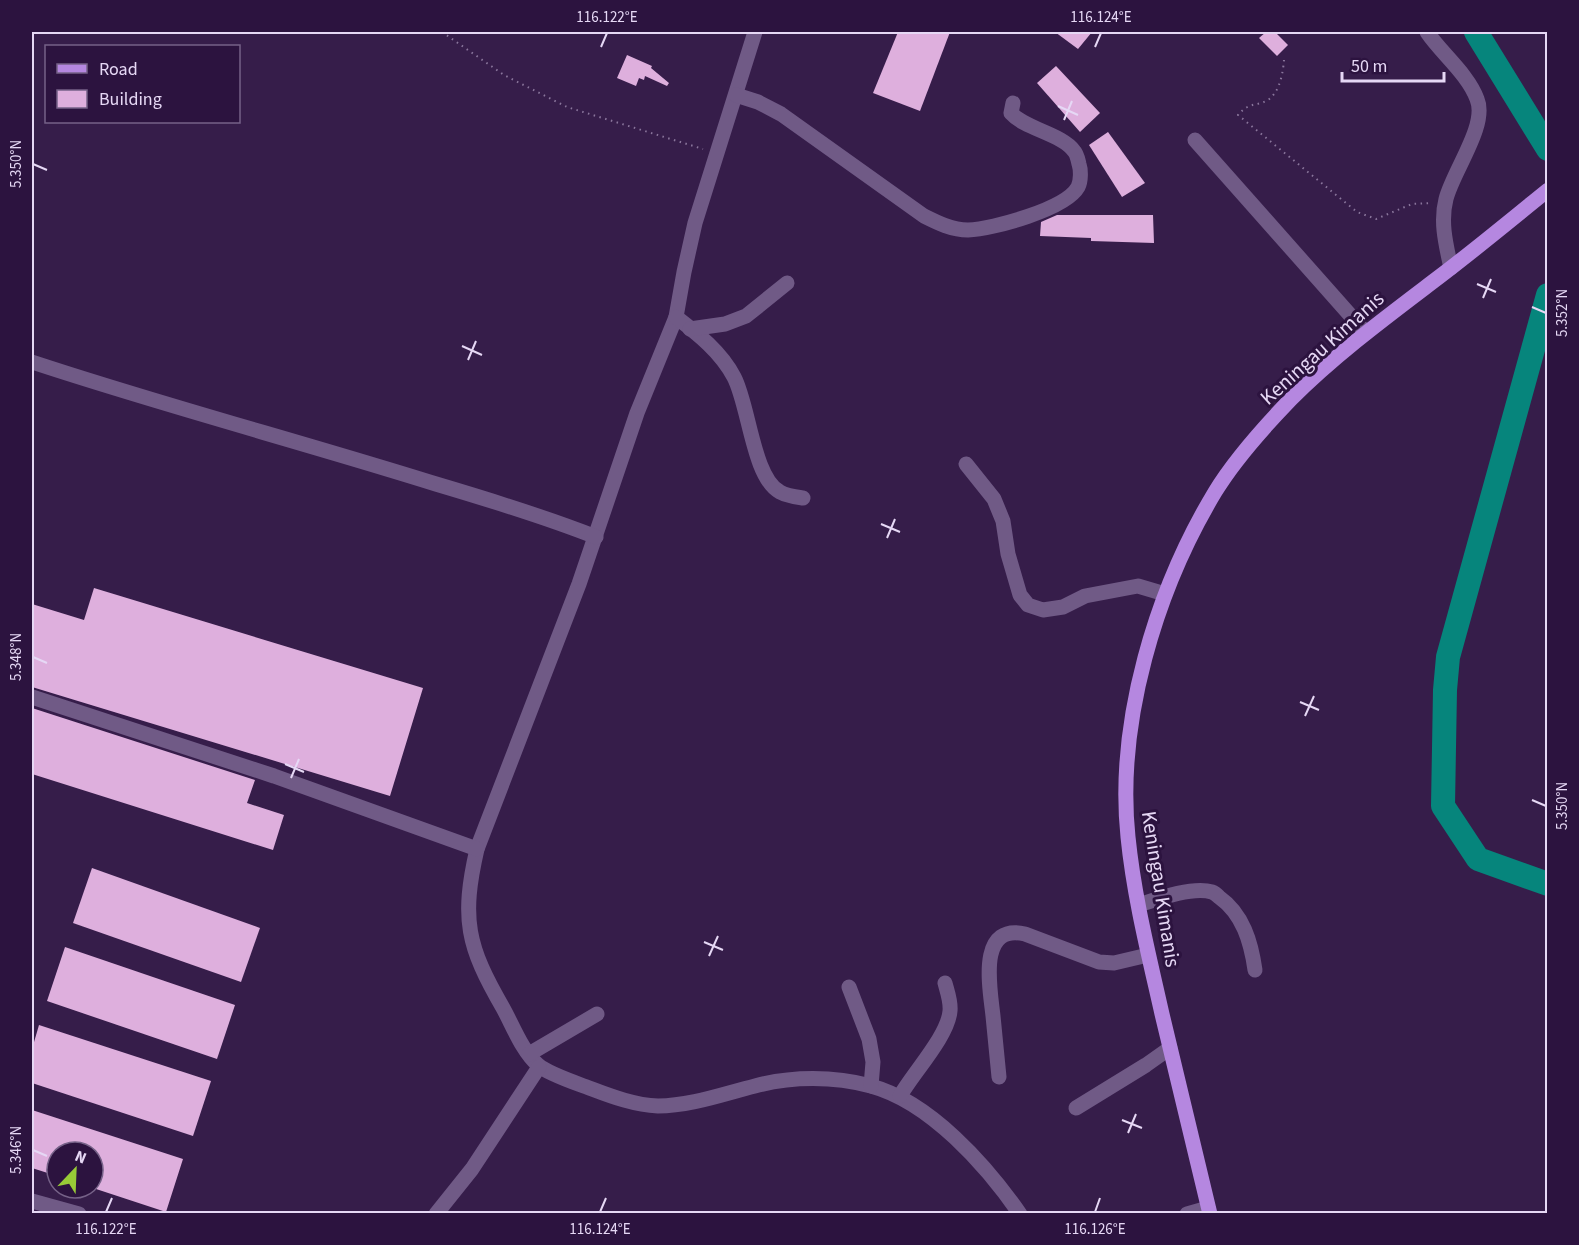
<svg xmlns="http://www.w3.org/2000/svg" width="1579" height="1245" font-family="'Source Sans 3',sans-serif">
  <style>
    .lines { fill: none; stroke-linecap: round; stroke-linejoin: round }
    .river { stroke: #06857c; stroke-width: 24 }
    .building { fill: #deafdd }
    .path { stroke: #8a769c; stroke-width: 2; stroke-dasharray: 1.5 4.5; stroke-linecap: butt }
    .minor { stroke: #705a86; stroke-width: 15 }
    .major { stroke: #b587e0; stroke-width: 15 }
    .ticks { fill: none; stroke: #e6d8f5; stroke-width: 2 }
    .labels { text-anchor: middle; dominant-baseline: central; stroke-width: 6; stroke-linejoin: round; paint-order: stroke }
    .street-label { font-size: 21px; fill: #e6d8f5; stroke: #2c133f }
    .neatline { fill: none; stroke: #e6d8f5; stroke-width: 2 }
    .ticks-label { font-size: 15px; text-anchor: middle; fill: #e6d8f5 }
  </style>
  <rect width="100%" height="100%" fill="#361d4a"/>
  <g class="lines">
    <!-- river -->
    <g class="river">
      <polyline points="1476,32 1548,149"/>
      <polyline points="1548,295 1448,657 1445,690 1443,806 1478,859 1548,884"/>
    </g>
  </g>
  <!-- building -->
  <g class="building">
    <polygon points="898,32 950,32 920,111 873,93"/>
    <polygon points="1055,32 1092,32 1078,49"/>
    <polygon points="1266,32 1275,32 1288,45 1277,56 1259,38"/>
    <polygon points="627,55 652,66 651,68 669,83 667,86 645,76 644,80 639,78 636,86 617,78"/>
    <polygon points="1056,66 1100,113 1080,132 1037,83"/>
    <polygon points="1108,132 1145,183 1122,197 1089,145"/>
    <polygon points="1057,215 1153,215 1154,243 1091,241 1091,238 1040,236 1041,222"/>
    <polygon points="94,588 423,688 390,796 32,687 32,604 84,620"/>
    <polygon points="32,708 255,780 247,803 284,815 273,850 32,774"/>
    <polygon points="92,868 260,928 241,982 73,923"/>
    <polygon points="65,947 235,1005 217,1059 47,1001"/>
    <polygon points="39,1025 211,1081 193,1136 32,1083 32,1049"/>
    <polygon points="32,1110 183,1159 166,1212 93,1188 93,1152 57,1152 57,1176 32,1168"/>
  </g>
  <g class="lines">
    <!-- path -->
    <g class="path">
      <polyline points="442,32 504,75 567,107 703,149"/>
      <path d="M1284,60C1283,72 1280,92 1268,100C1256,107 1250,101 1238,115L1357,212L1376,219L1412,204L1432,203"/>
    </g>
    <!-- minor -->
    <g class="minor">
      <path d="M755,32L695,223L684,272L676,317L637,413L579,584L477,849C461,919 467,946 503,1008C513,1026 522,1051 538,1065C548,1074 579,1084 592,1089C613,1097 635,1105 658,1106C690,1106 723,1094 755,1086C792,1076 834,1076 871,1086C930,1102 986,1165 1020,1214"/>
      <path d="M1427,32C1441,53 1468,74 1477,99C1488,125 1453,171 1446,199C1440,222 1446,245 1451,268"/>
      <path d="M736,95L758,102L781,114L924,216C938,223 952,230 968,230C993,229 1066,209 1078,187C1081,181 1081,170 1079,164C1078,160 1077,154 1074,151C1062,134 1025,129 1011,113L1013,103"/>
      <polyline points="1195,140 1366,333"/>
      <path d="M676,317C698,334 721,352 734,377C749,405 753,478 780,492C787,496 796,497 803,498"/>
      <polyline points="690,329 725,324 746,316 787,283"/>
      <path d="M32,362C165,406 302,442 436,484C490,500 543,516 596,537"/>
      <polyline points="966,464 994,499 1003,521 1008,554 1020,595 1028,605 1043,610 1063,607 1085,596 1138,586 1165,594"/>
      <polyline points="32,697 274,776 477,849"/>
      <path d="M1139,905C1157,899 1193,886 1212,892C1215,893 1217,895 1219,897C1243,914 1251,942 1255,970"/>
      <polyline points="849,987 869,1039 873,1062 871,1086"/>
      <polyline points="529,1054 597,1014"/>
      <path d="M999,1077C997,1056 995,1036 993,1016C990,988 977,923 1025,934L1099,962L1114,963L1148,955"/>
      <path d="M900,1096C913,1073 948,1036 950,1011C951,1001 947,991 945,983"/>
      <polyline points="1076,1108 1146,1065 1170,1048"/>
      <polyline points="32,1201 79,1214"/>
      <polyline points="436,1214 472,1169 539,1067"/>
      <polyline points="1187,1214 1208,1208"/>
    </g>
    <!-- major -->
    <path class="major" d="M1210,1214C1194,1147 1178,1081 1162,1014C1149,956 1134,897 1128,837C1116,722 1156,590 1215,492C1235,459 1264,427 1291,399C1336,354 1389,315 1439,277C1476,249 1512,219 1548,190"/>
  </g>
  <!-- ticks -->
  <path class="ticks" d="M601,47L607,33M1095,47L1101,33M1058,106L1078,115M1064,120L1072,101M33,164L47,170M1477,284L1496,292M1483,298L1491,279M1532,307L1546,313M462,346L482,355M468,360L476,341M881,524L900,532M887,538L895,519M33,657L47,663M1300,702L1319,710M1305,716L1314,696M285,764L304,772M291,778L299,759M1532,800L1546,806M704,942L723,950M709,956L718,936M1122,1120L1142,1128M1128,1133L1136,1114M33,1150L47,1156M106,1212L112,1198M600,1212L606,1198M1095,1212L1100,1198"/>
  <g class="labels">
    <!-- street labels -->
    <g class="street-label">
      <text transform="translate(1322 348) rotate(-42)">Keningau Kimanis</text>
      <text transform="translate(1161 889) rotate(81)">Keningau Kimanis</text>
    </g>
  </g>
  <!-- border -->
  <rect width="1579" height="1245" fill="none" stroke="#2c133f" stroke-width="66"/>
  <!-- legend -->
  <rect x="45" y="45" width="195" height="78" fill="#2c133f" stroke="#766288" stroke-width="1.5"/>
  <rect x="57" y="64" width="30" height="9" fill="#b587e0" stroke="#766288" stroke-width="1.5"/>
  <text x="99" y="75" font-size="18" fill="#e6d8f5">Road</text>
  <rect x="57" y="90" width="30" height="18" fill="#deafdd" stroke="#766288" stroke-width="1.5"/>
  <text x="99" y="105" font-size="18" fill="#e6d8f5">Building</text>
  <!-- north arrow -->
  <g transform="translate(75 1170) rotate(23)"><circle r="28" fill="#2c133f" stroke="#766288" stroke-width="1.5"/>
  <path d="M0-4.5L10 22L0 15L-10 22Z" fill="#98cb37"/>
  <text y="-9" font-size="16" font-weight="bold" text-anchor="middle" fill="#e6d8f5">N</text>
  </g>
  <!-- scale -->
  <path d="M1342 72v9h102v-9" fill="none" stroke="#e6d8f5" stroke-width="3"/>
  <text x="1351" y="72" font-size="18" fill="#e6d8f5" stroke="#2c133f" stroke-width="4.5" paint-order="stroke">50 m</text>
  <rect x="33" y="33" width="1513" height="1179" class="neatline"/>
  <g class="ticks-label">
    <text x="607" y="22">116.122°E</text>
    <text x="1101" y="22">116.124°E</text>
    <text transform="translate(16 164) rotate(-90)" y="5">5.350°N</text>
    <text transform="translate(1562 313) rotate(-90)" y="5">5.352°N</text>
    <text transform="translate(16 657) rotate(-90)" y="5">5.348°N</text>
    <text transform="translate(1562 806) rotate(-90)" y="5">5.350°N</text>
    <text transform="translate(16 1150) rotate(-90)" y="5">5.346°N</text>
    <text x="106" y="1234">116.122°E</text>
    <text x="600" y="1234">116.124°E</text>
    <text x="1095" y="1234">116.126°E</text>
  </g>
</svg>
